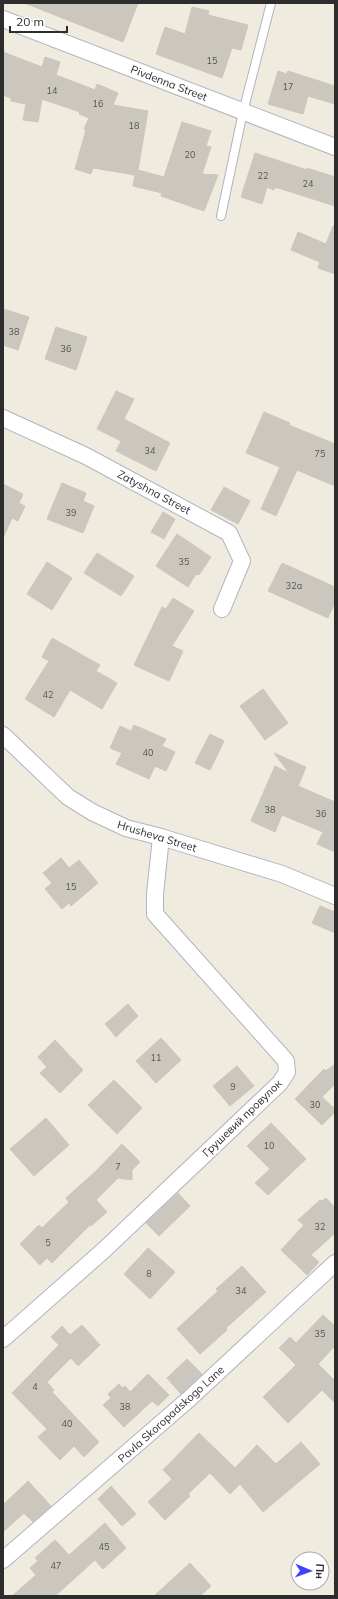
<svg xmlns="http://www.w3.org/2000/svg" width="338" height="1599" font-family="Mulish,sans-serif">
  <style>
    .building { fill: #cbc7be; stroke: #cbc7b8 }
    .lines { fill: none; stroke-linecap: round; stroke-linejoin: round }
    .service-casing { stroke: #b3b3c1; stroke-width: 10 }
    .minor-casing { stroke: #b3b3c1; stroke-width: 18 }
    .service { stroke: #fff; stroke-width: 8 }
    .minor { stroke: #fff; stroke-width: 16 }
    .labels { text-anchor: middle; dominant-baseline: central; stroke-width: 4; stroke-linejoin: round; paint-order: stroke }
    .number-label { font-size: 9px; fill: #545451 }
    .street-label { font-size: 11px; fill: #2d2d2d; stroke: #fff }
  </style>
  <rect width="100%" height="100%" fill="#efebdf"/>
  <!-- building -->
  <g class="building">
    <polygon points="27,3 138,3 123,42 27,4"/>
    <polygon points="192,7 209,11 208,15 248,25 241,50 232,48 222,78 156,54 165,27 185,34"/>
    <polygon points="3,52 42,67 45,57 60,62 56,75 95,90 97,84 118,93 113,105 148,111 138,170 164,177 182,122 211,131 206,146 211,147 202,174 218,175 204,211 161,196 162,193 133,186 135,175 93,168 91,174 75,169 86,130 84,129 89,118 79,114 80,112 42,99 38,122 23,120 26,104 11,101 11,98 3,95"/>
    <polygon points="278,71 287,74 288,71 335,86 335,104 308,96 303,114 268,104"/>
    <polygon points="255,153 307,170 307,168 335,177 335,206 275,187 274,190 267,187 262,204 241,197"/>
    <polygon points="333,226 335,226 335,274 318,268 320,262 291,250 298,232 326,244"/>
    <polygon points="3,309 29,317 18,350 3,345"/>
    <polygon points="56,327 87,337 76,370 45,359"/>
    <polygon points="116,391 134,399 124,419 170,443 156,471 116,451 121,441 97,429"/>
    <polygon points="264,412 290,423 289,425 335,444 335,486 297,470 276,516 261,509 280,467 246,453"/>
    <polygon points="62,483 86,493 83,501 94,506 83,533 47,519"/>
    <polygon points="3,484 23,494 19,503 25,506 18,521 12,518 3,538"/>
    <polygon points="224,487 250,501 238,524 211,510"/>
    <polygon points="163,512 175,519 164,539 151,532"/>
    <polygon points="177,534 211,557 199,575 196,574 188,587 156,566"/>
    <polygon points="97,553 134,576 121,596 84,573"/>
    <polygon points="47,562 72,578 52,610 27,594"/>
    <polygon points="282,563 335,587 335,602 328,618 268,591"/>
    <polygon points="173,598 194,611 172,646 183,651 169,681 134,665 162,607 166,609"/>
    <polygon points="52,638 100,665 96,671 117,683 102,709 70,690 54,717 25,699 49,661 42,657"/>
    <polygon points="263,689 288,723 265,740 240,706"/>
    <polygon points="134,725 166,739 162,746 175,752 166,771 155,766 149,779 116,764 122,753 110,748 120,726 131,731"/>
    <polygon points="210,734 224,741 210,770 195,763"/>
    <polygon points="274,753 306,767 298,786 335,802 335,852 317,844 323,832 282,815 275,832 251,821 275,766 289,773"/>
    <polygon points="61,858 69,868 79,860 98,883 71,906 69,903 62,909 45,889 52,883 43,873"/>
    <polygon points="320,906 335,912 335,933 312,923"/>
    <polygon points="128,1004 138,1016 116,1037 105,1024"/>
    <polygon points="161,1038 181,1060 156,1083 136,1061"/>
    <polygon points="55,1040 83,1070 60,1093 40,1073 47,1067 38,1057"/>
    <polygon points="335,1064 335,1084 322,1097 335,1109 335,1112 322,1125 295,1099 324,1069 326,1071"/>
    <polygon points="237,1066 254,1086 230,1106 213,1086"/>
    <polygon points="114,1080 142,1108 117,1134 88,1105"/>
    <polygon points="46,1118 69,1145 34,1176 10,1149"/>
    <polygon points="271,1123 306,1159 268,1195 255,1183 270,1169 247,1146"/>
    <polygon points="122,1144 140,1162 132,1170 132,1180 118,1178 96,1200 107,1212 91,1226 90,1225 52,1263 47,1258 40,1265 20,1244 39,1225 42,1228 69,1202 66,1198 97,1170"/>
    <polygon points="178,1193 190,1206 159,1236 146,1223"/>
    <polygon points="326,1198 335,1208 335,1233 311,1255 319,1262 307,1275 281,1250 304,1225 298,1220 320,1200 322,1201"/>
    <polygon points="148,1248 175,1272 150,1299 124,1274"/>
    <polygon points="242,1266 266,1292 226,1328 227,1330 200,1354 177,1329 218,1291 216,1289"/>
    <polygon points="323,1315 335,1326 335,1346 318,1364 335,1381 335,1403 322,1390 288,1423 263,1397 296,1365 279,1348 290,1337 296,1343"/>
    <polygon points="82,1325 100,1345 78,1366 71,1358 47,1382 54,1390 52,1392 99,1442 84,1457 74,1446 60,1460 38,1437 47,1429 12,1393 59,1345 51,1337 62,1326 70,1335"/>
    <polygon points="187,1359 202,1374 181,1394 167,1378"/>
    <polygon points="148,1374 169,1395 158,1406 152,1401 124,1427 103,1405 111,1398 108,1394 119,1384 122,1388 125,1386 130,1392"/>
    <polygon points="199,1433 235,1468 257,1445 276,1464 301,1442 320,1464 263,1512 240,1484 230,1494 210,1473 188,1494 190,1496 165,1520 148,1502 172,1479 163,1470"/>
    <polygon points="28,1481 51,1506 33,1522 24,1513 3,1532 3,1505"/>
    <polygon points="111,1486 136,1514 122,1526 98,1499"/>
    <polygon points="105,1523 126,1548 103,1569 95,1560 55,1596 12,1596 36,1575 30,1568 38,1561 35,1558 55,1540 69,1555"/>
    <polygon points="190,1563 211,1586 200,1596 154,1596"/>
  </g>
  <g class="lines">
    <defs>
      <polyline id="service" points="221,216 243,112 271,3"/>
      <g id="minor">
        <polyline points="3,19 335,147"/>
        <polyline points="3,418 86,456 229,533 242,561 222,609"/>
        <polyline points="3,735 68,797 92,812 126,828 161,837 282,874 335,896"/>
        <polyline points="3,1339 104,1250 280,1083 287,1072 286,1061 155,914 155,894 161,837"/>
        <polyline points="3,1560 189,1399 335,1263"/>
      </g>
    </defs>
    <!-- service casing -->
    <use href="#service" class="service-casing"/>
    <!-- minor casing -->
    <use href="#minor" class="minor-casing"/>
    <!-- service -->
    <use href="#service" class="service"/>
    <!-- minor -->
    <use href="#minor" class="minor"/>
  </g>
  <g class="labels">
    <!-- number labels -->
    <g class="number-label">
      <text x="212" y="60">15</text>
      <text x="288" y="86">17</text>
      <text x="52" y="90">14</text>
      <text x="98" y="103">16</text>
      <text x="134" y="125">18</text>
      <text x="190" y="154">20</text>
      <text x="263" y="175">22</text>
      <text x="308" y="183">24</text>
      <text x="14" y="331">38</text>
      <text x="66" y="348">36</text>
      <text x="150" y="450">34</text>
      <text x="320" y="453">75</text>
      <text x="71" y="512">39</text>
      <text x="184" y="561">35</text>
      <text x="294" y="585">32а</text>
      <text x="48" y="694">42</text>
      <text x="148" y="752">40</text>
      <text x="270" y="809">38</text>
      <text x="321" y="813">36</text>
      <text x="71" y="886">15</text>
      <text x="156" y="1057">11</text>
      <text x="233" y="1086">9</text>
      <text x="315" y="1104">30</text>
      <text x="269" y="1145">10</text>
      <text x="118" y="1166">7</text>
      <text x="320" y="1226">32</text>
      <text x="48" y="1242">5</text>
      <text x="149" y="1273">8</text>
      <text x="241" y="1290">34</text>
      <text x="320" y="1333">35</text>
      <text x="35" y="1386">4</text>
      <text x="125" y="1406">38</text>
      <text x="67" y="1423">40</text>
      <text x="104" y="1546">45</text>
      <text x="56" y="1565">47</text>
    </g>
    <!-- street labels -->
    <g class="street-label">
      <text transform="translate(169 83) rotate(21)">Pivdenna Street</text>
      <text transform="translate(154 492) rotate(28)">Zatyshna Street</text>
      <text transform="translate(157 836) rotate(17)">Hrusheva Street</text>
      <text transform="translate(242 1118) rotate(-44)">Грушевий провулок</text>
      <text transform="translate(171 1414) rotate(-42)">Pavla Skoropadskogo Lane</text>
    </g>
  </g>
  <!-- border -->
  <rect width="338" height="1599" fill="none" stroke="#2d2d2d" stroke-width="8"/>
  <!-- north arrow -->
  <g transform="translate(310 1571) rotate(92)"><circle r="19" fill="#ffffff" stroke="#ababab"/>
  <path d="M0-3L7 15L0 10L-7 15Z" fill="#3c44ff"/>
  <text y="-6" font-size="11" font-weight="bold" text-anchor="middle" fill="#2d2d2d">Пн</text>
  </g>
  <!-- scale -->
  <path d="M10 26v6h57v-6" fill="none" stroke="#2d2d2d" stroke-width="2"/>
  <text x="16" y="26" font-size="12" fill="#2d2d2d" stroke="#ffffff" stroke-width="3" paint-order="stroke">20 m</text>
</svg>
